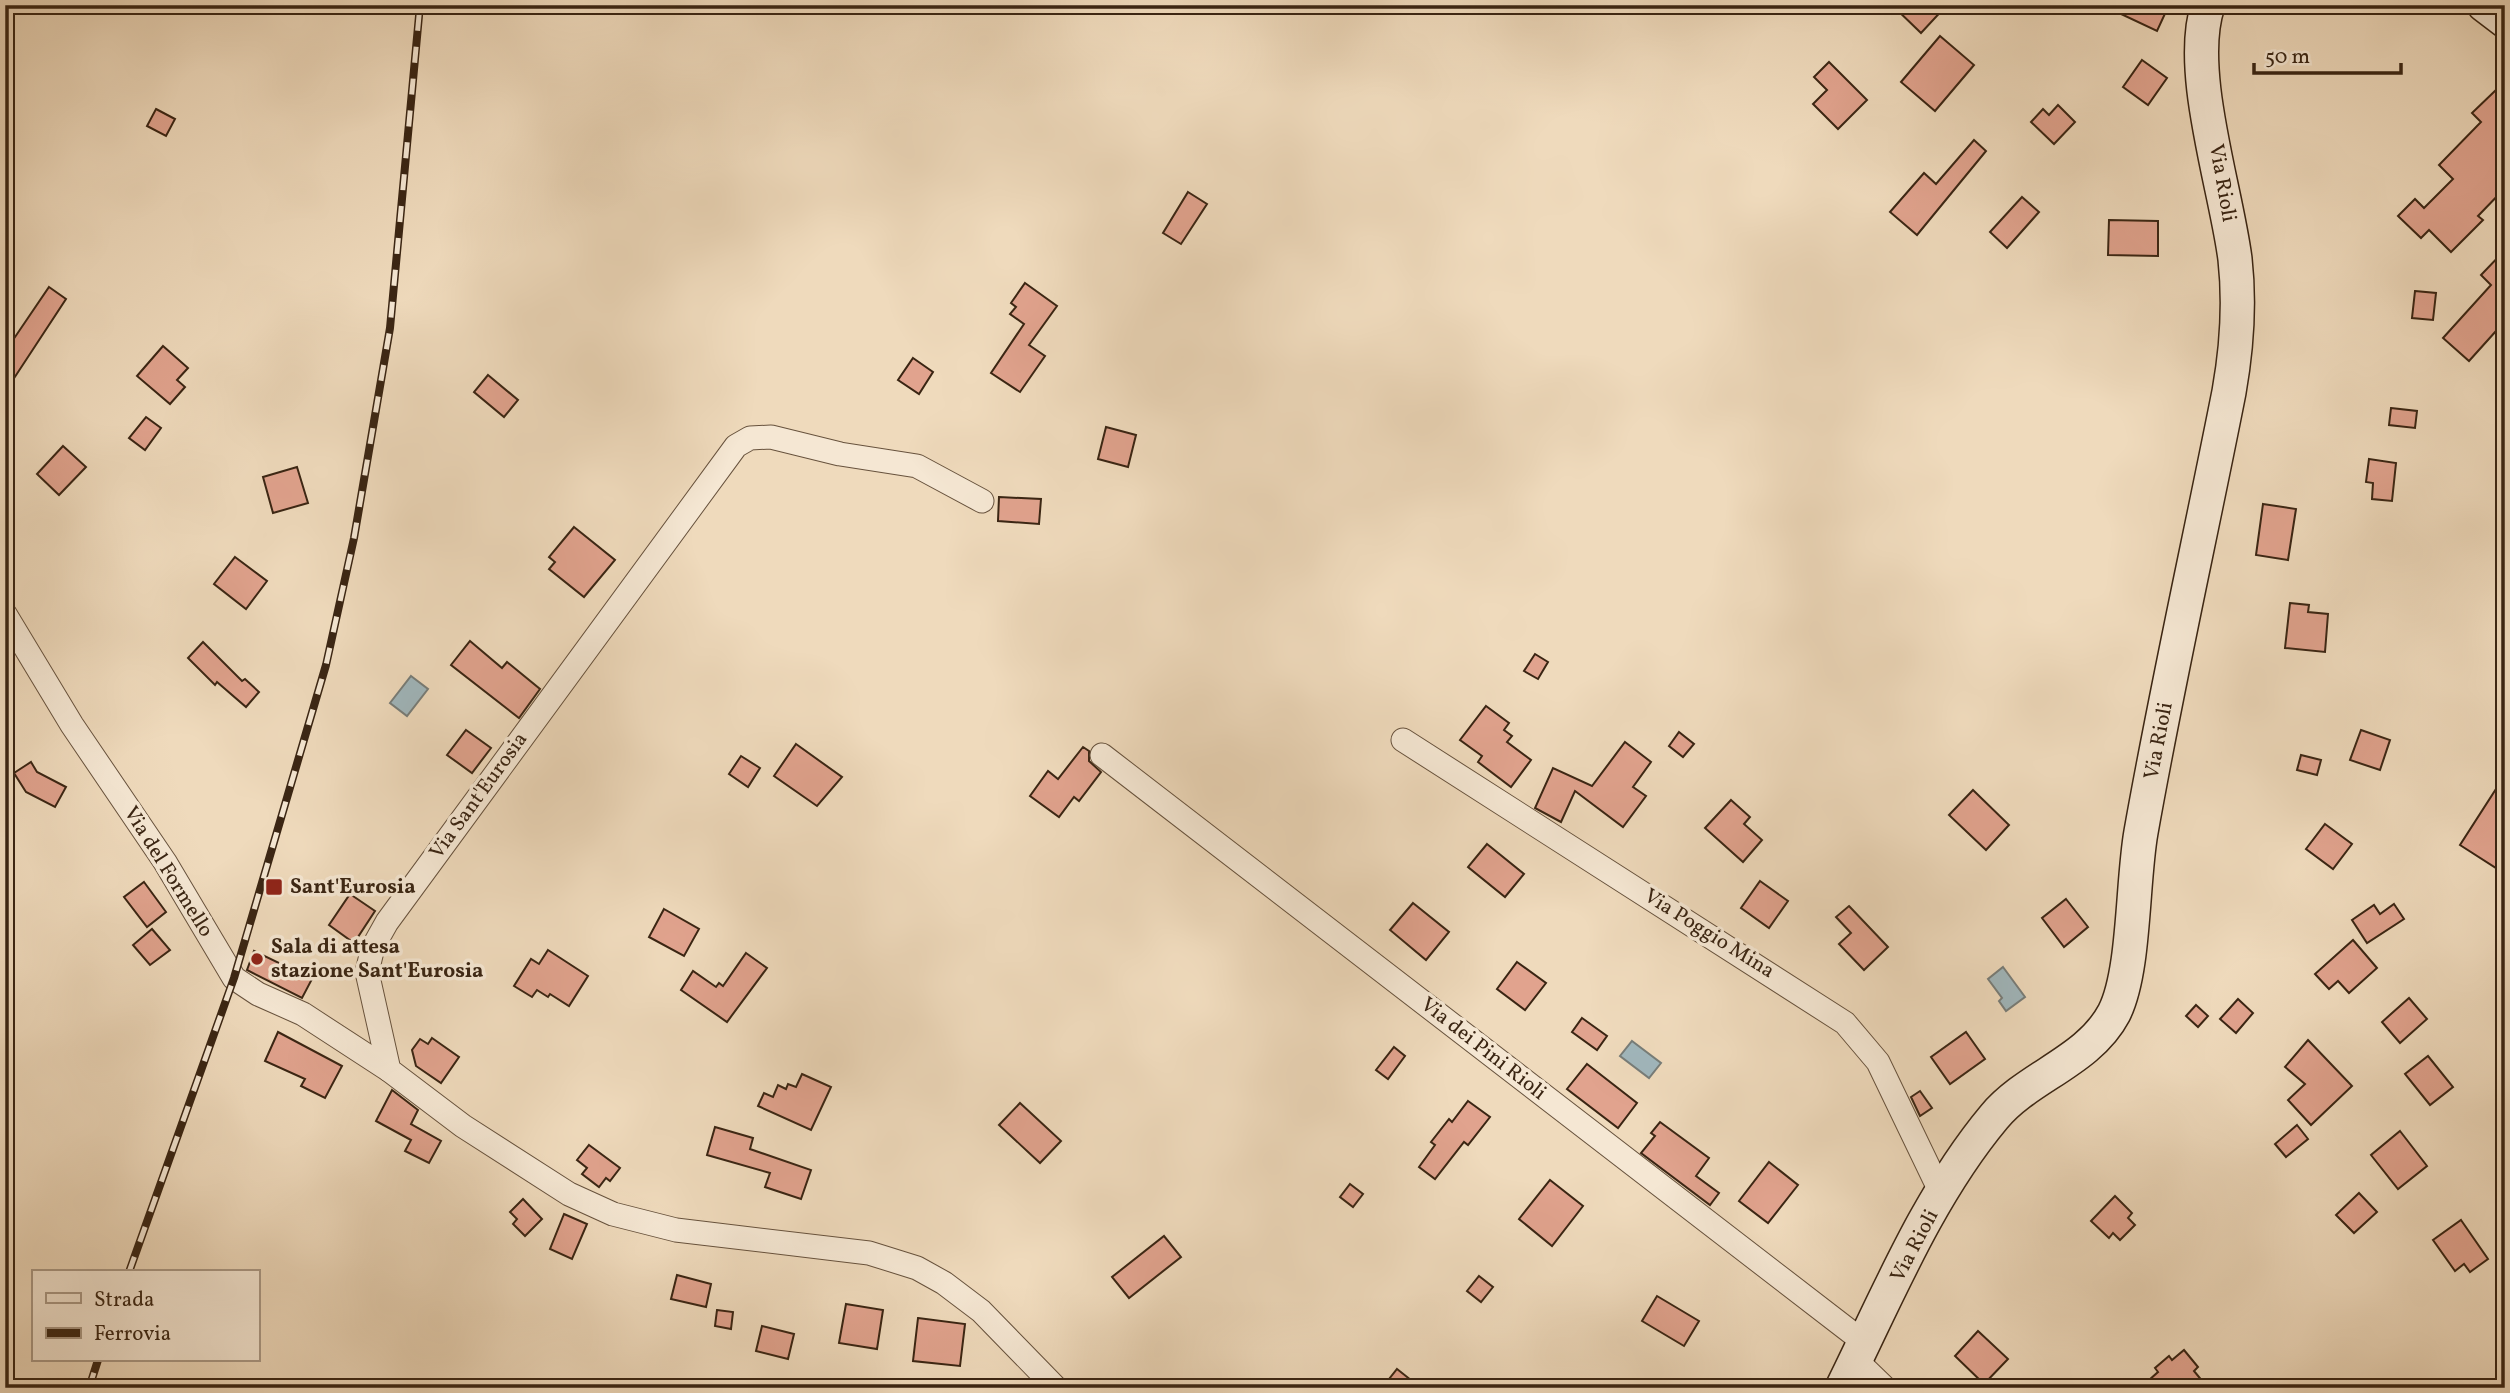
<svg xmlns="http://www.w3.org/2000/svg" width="2510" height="1393" font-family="Vollkorn,serif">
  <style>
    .water { fill: #a0b7bd; stroke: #777d79; stroke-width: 2 }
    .building { fill: #e1a38e; stroke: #3a2513; stroke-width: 2 }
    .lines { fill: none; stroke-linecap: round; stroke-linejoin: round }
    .minor-casing { stroke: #67523d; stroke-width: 25 }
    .secondary-casing { stroke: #3a2513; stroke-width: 36 }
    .minor { stroke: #f5e7d3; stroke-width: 23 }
    .secondary { stroke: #f5e7d3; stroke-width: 33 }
    .rail-casing { stroke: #3a2513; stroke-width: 8 }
    .rail { stroke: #f5e7d3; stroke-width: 5; stroke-dasharray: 16; stroke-linecap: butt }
    .poi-dot { fill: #8f2418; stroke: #f5e7d3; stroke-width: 2.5 }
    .labels { text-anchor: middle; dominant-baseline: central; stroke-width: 7; stroke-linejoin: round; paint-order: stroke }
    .street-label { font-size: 21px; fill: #3a2513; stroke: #f5e7d3 }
    .poi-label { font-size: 21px; font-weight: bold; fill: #3a2513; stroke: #f5e7d3; text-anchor: start }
  </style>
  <rect width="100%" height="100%" fill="#efdabc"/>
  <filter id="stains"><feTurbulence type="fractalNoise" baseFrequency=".00286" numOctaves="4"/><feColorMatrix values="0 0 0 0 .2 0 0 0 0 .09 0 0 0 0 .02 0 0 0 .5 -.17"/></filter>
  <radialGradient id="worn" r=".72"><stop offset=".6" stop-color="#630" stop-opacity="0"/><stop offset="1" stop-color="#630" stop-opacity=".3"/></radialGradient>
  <!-- water -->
  <g class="water">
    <polygon points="411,676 428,689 407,716 390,703"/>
    <polygon points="2003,967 2025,997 2006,1011 1999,1001 2002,998 1988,979"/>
    <polygon points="1632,1041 1661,1063 1649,1078 1620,1056"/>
  </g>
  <!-- building -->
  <g class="building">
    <polygon points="1892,5 1947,5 1921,33"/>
    <polygon points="2102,5 2169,5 2157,31"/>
    <polygon points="1940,36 1974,65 1935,111 1901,82"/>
    <polygon points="2142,60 2167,78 2148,105 2123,87"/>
    <polygon points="1829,62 1867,100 1838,129 1813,104 1827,90 1814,77"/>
    <polygon points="2497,89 2505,98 2505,188 2478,216 2483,220 2451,252 2429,230 2421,238 2398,216 2415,199 2424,208 2453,179 2439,165 2481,122 2472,113"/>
    <polygon points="2058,105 2075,122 2054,144 2031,122 2043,109 2049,115"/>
    <polygon points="156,109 175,119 166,136 147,126"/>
    <polygon points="1974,140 1986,151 1917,235 1890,212 1924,173 1936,184"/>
    <polygon points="1188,192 1207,204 1181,244 1163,233"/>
    <polygon points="2022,197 2039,212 2007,248 1990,232"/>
    <polygon points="2109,220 2158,221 2158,256 2108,255"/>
    <polygon points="2505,250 2505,321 2469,361 2443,338 2491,285 2481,275"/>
    <polygon points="1025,283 1057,306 1029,345 1045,356 1020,392 991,373 1024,324 1010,314 1016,307 1011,303"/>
    <polygon points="49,287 66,299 5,392 5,335 13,340"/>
    <polygon points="2415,291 2436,293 2433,320 2412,318"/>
    <polygon points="163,346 188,368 177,380 185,387 170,404 137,376"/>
    <polygon points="913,358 933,372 919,394 898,380"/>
    <polygon points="488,375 518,400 504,417 474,392"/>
    <polygon points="2391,408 2417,411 2415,428 2389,425"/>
    <polygon points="146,417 161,428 145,450 129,438"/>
    <polygon points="1106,427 1136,435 1128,467 1098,459"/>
    <polygon points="63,446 86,467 59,495 37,474"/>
    <polygon points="2369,459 2396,463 2392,501 2372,499 2373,483 2366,482"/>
    <polygon points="297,467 308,503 273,513 263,477"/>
    <polygon points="999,497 1041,499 1039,524 998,521"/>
    <polygon points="2263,504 2296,509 2288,560 2256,555"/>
    <polygon points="574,527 615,560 584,597 549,569 555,562 549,557"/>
    <polygon points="235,557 267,581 246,609 214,584"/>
    <polygon points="2290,603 2309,605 2308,612 2328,614 2325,652 2285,648"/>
    <polygon points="470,641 502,668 507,662 540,689 519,718 451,665"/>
    <polygon points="203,642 242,681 245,679 259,692 246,707 217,682 215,685 188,658"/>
    <polygon points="1535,654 1548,662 1538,679 1524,671"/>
    <polygon points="1486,706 1509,723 1504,730 1512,736 1507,742 1531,760 1511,787 1478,762 1482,756 1460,740"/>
    <polygon points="466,730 491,748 472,773 447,755"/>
    <polygon points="2361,730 2390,740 2380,770 2350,760"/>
    <polygon points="1679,732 1694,744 1683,757 1669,746"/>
    <polygon points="1625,742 1651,762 1633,787 1646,796 1623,827 1575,791 1561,822 1535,808 1553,768 1592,786"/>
    <polygon points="796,744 842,777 817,806 774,776"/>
    <polygon points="1083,747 1089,751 1089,761 1101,772 1079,801 1074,797 1059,817 1030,796 1048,771 1058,779"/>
    <polygon points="2301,755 2321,760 2317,775 2297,770"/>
    <polygon points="741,756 760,768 748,787 729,774"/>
    <polygon points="31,762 37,772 66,787 55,807 26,792 14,773"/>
    <polygon points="2505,775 2505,853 2496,868 2460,845"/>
    <polygon points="1973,790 2009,825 1986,850 1949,815"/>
    <polygon points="1731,800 1750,817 1744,824 1762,840 1743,862 1705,828"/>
    <polygon points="2325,824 2352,844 2333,869 2306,849"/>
    <polygon points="1487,844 1524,874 1505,897 1468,867"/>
    <polygon points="1760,881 1788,901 1769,928 1741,908"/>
    <polygon points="144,882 166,912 147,927 124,897"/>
    <polygon points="350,894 375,911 354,943 329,925"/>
    <polygon points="2066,899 2088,927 2064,947 2042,918"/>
    <polygon points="1413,903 1449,932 1426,960 1390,930"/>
    <polygon points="2394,904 2404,919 2367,943 2352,920 2374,905 2380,914"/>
    <polygon points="1849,906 1888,947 1864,970 1839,944 1851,933 1836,917"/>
    <polygon points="664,909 699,929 684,956 649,937"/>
    <polygon points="152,929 170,950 150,965 133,945"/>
    <polygon points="2353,940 2377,968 2349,993 2338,981 2329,989 2315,974"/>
    <polygon points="548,950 588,976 569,1006 550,994 548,997 537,990 532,997 514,986 531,959 539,964"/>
    <polygon points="254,951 312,979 302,998 247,970"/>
    <polygon points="746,953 767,968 727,1022 681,990 693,971 716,987 719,983 723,986"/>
    <polygon points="1517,962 1546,983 1525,1010 1497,989"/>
    <polygon points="2409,998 2427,1019 2400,1043 2382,1022"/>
    <polygon points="2238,999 2253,1013 2236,1033 2220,1019"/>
    <polygon points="2196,1005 2208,1016 2198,1027 2186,1016"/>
    <polygon points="1582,1018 1607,1036 1597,1050 1572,1032"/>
    <polygon points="278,1032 342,1066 325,1098 301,1086 305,1079 265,1061"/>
    <polygon points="1966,1032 1985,1059 1950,1084 1931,1057"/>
    <polygon points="432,1038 459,1057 441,1083 416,1066 412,1050 420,1039 428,1044"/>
    <polygon points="2308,1040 2352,1086 2311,1125 2288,1100 2305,1084 2285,1067"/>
    <polygon points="1394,1047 1405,1056 1388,1079 1376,1070"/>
    <polygon points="2428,1056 2453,1087 2430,1105 2405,1074"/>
    <polygon points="1587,1064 1637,1103 1618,1128 1567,1089"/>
    <polygon points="802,1074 831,1087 811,1130 758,1106 764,1093 773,1097 778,1085 786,1089 788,1084 796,1087"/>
    <polygon points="392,1090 418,1110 411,1124 441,1141 429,1163 405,1151 411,1140 376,1121"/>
    <polygon points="1920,1091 1932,1108 1920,1116 1911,1097"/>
    <polygon points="1468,1101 1490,1117 1468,1145 1464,1142 1435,1179 1419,1167 1435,1145 1431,1142 1449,1119 1452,1122"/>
    <polygon points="1020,1103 1061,1141 1040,1163 999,1125"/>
    <polygon points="1660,1122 1709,1158 1696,1176 1719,1193 1710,1205 1641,1153 1655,1136 1651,1133"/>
    <polygon points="2297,1125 2308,1139 2286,1157 2275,1144"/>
    <polygon points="715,1127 753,1138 750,1149 811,1170 801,1199 765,1187 770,1173 707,1155"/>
    <polygon points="2400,1131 2427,1166 2398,1189 2371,1155"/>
    <polygon points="589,1145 620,1168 610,1181 606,1178 599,1187 582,1174 587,1168 577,1160"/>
    <polygon points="1769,1162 1798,1185 1768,1223 1739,1201"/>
    <polygon points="1550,1180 1583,1206 1552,1246 1519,1219"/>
    <polygon points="1350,1184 1363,1194 1353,1207 1340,1197"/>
    <polygon points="2359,1193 2377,1212 2354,1233 2336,1215"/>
    <polygon points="2115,1196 2132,1213 2128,1218 2135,1225 2120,1240 2113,1233 2109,1238 2091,1221"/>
    <polygon points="523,1199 542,1219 525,1236 513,1224 517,1219 510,1212"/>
    <polygon points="564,1214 587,1224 572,1259 550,1249"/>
    <polygon points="2461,1220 2488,1259 2470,1272 2464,1264 2455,1271 2433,1240"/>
    <polygon points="1164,1236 1181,1257 1129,1298 1112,1277"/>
    <polygon points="677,1275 711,1284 706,1307 671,1299"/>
    <polygon points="1479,1276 1493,1287 1481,1302 1467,1291"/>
    <polygon points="1657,1296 1699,1321 1684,1346 1642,1321"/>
    <polygon points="846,1304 883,1310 877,1349 839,1343"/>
    <polygon points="717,1310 733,1312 731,1329 715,1326"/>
    <polygon points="918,1318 965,1324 960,1366 913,1361"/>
    <polygon points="762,1326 794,1334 788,1359 756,1351"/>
    <polygon points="1978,1331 2008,1359 1984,1384 1955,1356"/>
    <polygon points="2184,1350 2198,1367 2194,1371 2208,1388 2140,1388 2158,1372 2155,1368 2169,1356 2172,1360"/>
    <polygon points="1397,1369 1421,1388 1382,1388"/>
  </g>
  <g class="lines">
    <defs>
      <g id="minor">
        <polyline points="982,501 917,466 840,454 771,437 750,438 736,446 387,922 373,947 367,972 389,1070 463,1126 569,1194 613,1214 676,1230 869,1253 917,1268 944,1283 981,1311 1056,1388"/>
        <polyline points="5,614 72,725 165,862 234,978 258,994 303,1014 389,1070"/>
        <polyline points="1403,740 1845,1023 1878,1062 1942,1195"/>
        <polyline points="1102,755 1865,1343"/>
        <polyline points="1856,1360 1885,1388"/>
      </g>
      <g id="secondary">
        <polyline points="2484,5 2505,21"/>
        <path d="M1842,1388C1887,1297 1928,1196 1994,1117C2028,1076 2088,1062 2114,1013C2135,972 2132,882 2141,832C2167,685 2200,539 2229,392C2237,347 2240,304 2235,259C2226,188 2186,70 2208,5"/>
      </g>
    </defs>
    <!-- minor casing -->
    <use href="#minor" class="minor-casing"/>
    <!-- secondary casing -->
    <use href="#secondary" class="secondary-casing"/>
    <!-- minor -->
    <use href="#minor" class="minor"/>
    <!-- secondary -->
    <use href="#secondary" class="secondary"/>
    <defs>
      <g id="rail">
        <polyline points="129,1272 234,978 326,665 354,538 390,328 420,5"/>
        <polyline points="89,1388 98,1360"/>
      </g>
    </defs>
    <!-- rail casing -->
    <use href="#rail" class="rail-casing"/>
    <!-- rail -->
    <use href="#rail" class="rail"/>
  </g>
  <!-- markers -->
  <g class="poi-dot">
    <rect x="265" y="878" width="18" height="18" rx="3.5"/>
    <circle cx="257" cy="959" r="7"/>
  </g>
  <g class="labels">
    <!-- street labels -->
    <g class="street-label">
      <text transform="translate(2222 183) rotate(80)">Via Rioli</text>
      <text transform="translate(2159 741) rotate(-79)">Via Rioli</text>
      <text transform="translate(479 796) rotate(-54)">Via Sant'Eurosia</text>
      <text transform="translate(168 872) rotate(58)">Via del Formello</text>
      <text transform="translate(1709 934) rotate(32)">Via Poggio Mina</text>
      <text transform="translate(1483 1049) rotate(38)">Via dei Pini Rioli</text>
      <text transform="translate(1915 1246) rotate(-62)">Via Rioli</text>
    </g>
    <!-- poi labels -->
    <g class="poi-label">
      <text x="290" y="887">Sant'Eurosia</text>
      <text x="271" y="947">Sala di attesa<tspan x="271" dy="24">stazione Sant'Eurosia</tspan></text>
    </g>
  </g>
  <!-- margin -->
  <rect width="2510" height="1393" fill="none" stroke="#efdabc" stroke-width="28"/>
  <rect x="7" y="7" width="2496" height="1379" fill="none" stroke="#3a2513" stroke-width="3.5"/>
  <rect x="14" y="14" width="2482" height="1365" fill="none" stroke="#3a2513" stroke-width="2"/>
  <!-- legend -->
  <rect x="32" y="1270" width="228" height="91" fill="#f5e7d3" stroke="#aa9986" stroke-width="2"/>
  <rect x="46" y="1293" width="35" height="10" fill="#f5e7d3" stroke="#aa9986" stroke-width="2"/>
  <text x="94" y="1306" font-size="21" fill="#3a2513">Strada</text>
  <rect x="46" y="1328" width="35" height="10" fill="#3a2513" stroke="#aa9986" stroke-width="2"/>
  <text x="94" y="1340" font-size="21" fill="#3a2513">Ferrovia</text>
  <!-- scale -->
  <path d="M2254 63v10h147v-10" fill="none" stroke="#3a2513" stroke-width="3.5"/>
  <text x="2265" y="63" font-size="21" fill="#3a2513" stroke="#f5e7d3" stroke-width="5" paint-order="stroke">50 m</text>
  <rect width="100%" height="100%" filter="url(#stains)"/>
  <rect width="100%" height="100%" fill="url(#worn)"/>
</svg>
